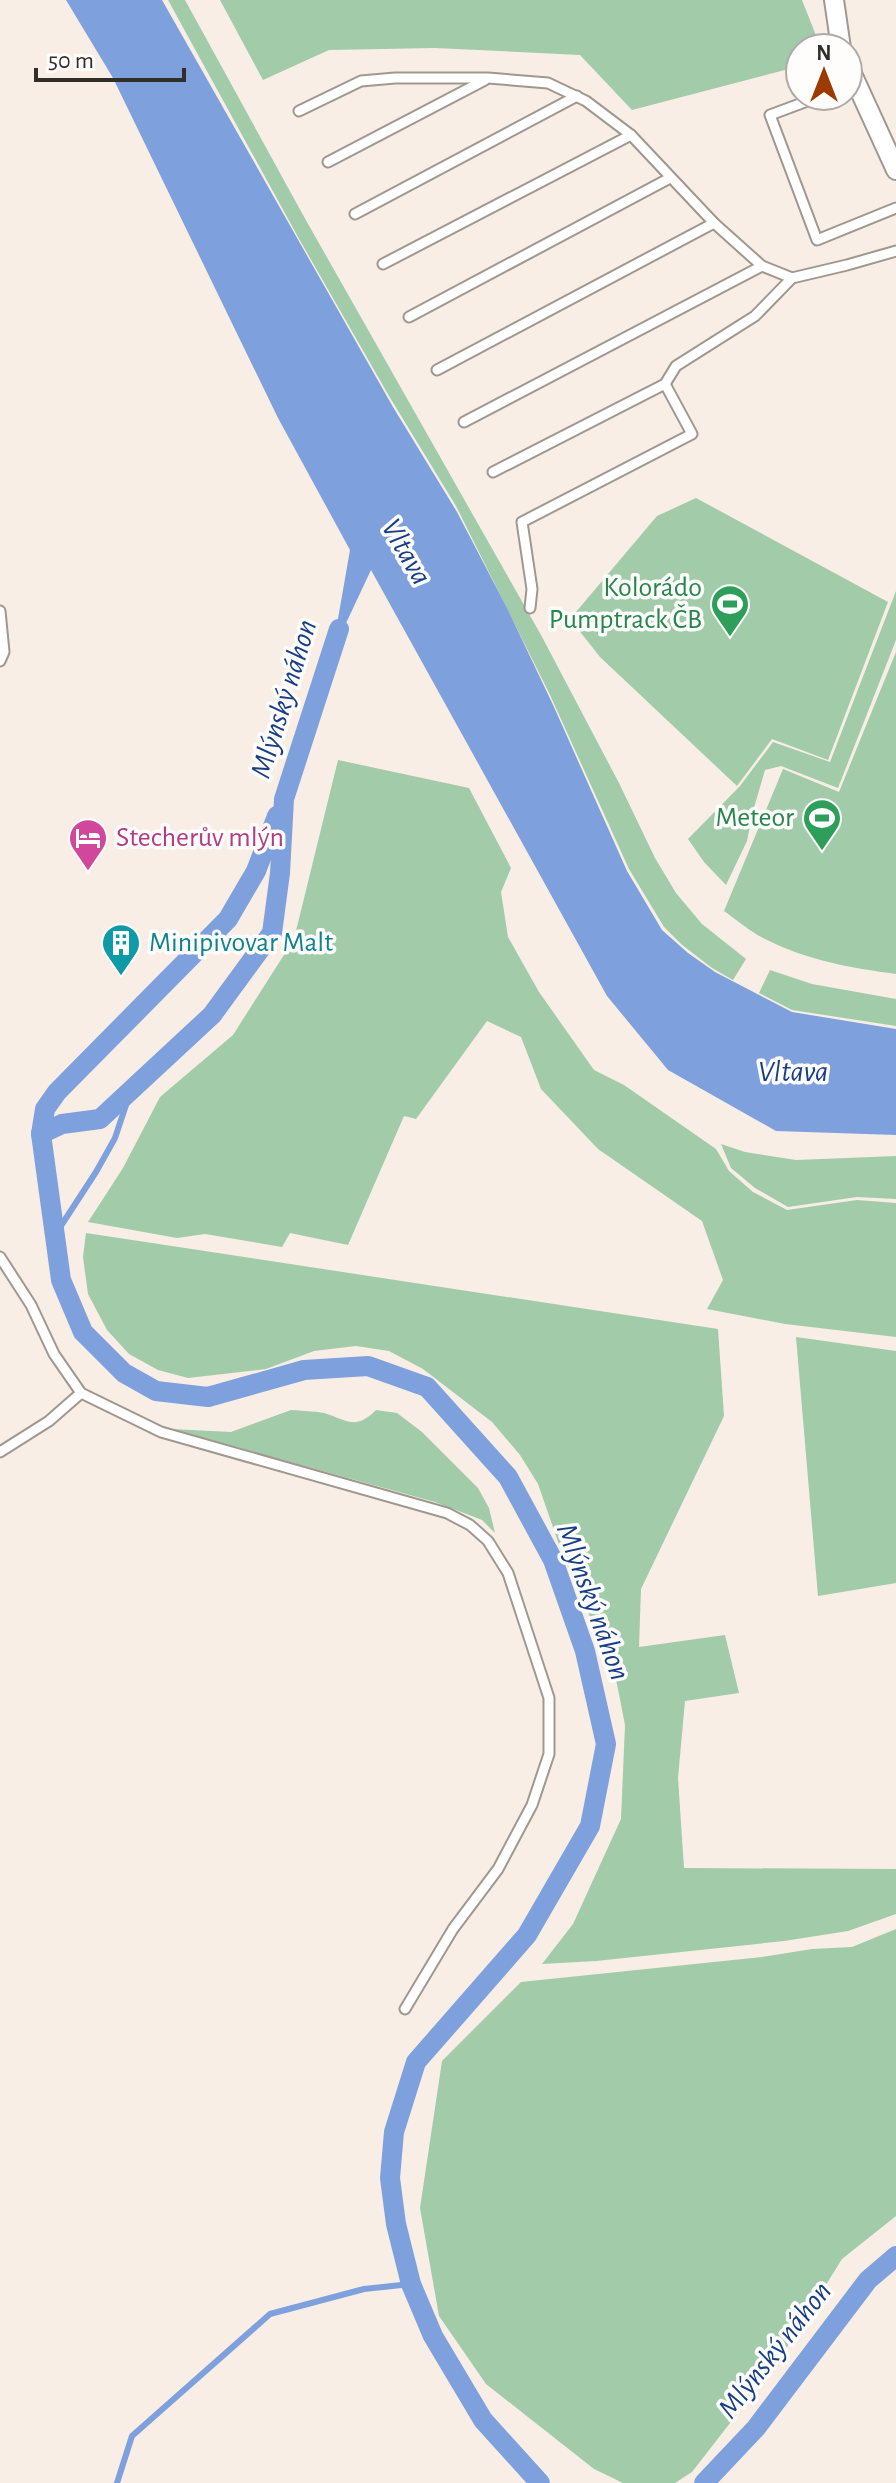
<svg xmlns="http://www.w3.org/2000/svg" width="896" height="2483" font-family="'Alegreya Sans',sans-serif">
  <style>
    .green { fill: #a1cba9 }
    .water { fill: #7ea0dd }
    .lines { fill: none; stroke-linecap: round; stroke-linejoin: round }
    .stream { stroke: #7ea0dd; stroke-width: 6 }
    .canal { stroke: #7ea0dd; stroke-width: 20 }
    .service-casing { stroke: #a0988f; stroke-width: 13 }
    .minor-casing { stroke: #a0988f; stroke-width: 22 }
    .service { stroke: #fff; stroke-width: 9 }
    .minor { stroke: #fff; stroke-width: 18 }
    .labels { text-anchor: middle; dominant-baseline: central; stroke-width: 7; stroke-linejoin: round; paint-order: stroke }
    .leisure-label { font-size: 28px; fill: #27864d; stroke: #fffdfb; text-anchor: end }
    .hotel-label { font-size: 28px; fill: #b23c85; stroke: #fffdfb; text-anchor: start }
    .culture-label { font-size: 28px; fill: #0d838f; stroke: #fffdfb; text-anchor: start }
    .water-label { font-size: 30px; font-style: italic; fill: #183e85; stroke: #fffdfb }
  </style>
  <rect width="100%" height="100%" fill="#f8eee5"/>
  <!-- green -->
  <g class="green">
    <polygon points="168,0 185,0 303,215 541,635 619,783 655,858 676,893 702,924 746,959 733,980 712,968 681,944 664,927 629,869 550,695 456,506 389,396 298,237"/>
    <polygon points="220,0 802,0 821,48 800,48 800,66 632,110 580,55 435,48 329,50 263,80"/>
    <polygon points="696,498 888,602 828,760 772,739 737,786 600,657 570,619 657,516"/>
    <polygon points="896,591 896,640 838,788 781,766 765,770 753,811 747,841 726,885 704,862 688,839 740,786 773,742 830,762"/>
    <path d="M896,652V974C851,968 807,960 767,940C752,933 738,921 724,911L783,769L839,792Z"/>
    <polygon points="338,760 469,788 511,868 501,892 508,937 539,992 594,1070 624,1085 716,1149 729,1171 753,1192 787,1210 857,1200 896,1203 896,1337 785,1324 707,1309 723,1280 702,1221 598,1149 541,1089 521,1037 487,1021 416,1119 404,1116 348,1245 290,1233 282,1247 205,1234 177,1238 88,1222 123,1168 160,1097 233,1035 294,939"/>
    <polygon points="770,970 812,984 896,999 896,1026 792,1010 759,993"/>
    <polygon points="721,1144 745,1152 796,1160 896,1156 896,1199 857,1197 788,1207 755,1188 731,1168"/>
    <polygon points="86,1233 718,1329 724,1416 641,1589 639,1647 725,1635 739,1693 685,1701 678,1778 684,1868 896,1869 896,1914 848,1931 784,1941 596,1961 542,1964 573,1924 621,1819 625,1725 615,1674 562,1553 538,1484 520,1455 492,1422 423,1369 389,1351 356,1346 314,1351 266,1369 188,1378 158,1370 129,1354 107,1330 88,1294 83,1257"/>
    <polygon points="796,1337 896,1351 896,1583 818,1596"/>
    <path d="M291,1410C302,1411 313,1411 324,1413C347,1420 355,1431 376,1410L397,1413L422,1432L478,1488L489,1508L495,1533L482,1520L435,1502L171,1429L231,1432Z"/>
    <polygon points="896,1929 896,2216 842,2259 779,2360 692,2472 675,2483 623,2483 594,2469 486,2384 439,2316 420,2208 442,2061 521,1982 762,1957 812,1949 852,1947"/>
  </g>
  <!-- water -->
  <polygon class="water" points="66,0 162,0 393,407 457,512 507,608 554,707 627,871 662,930 688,953 715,972 792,1012 896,1029 896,1135 776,1131 668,1070 607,996 371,570 332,653 350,550 278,418 113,78"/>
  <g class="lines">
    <!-- stream -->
    <g class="stream">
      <polyline points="55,1235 96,1172 115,1138 131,1090"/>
      <polyline points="117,2483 132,2436 270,2314 364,2289 411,2284"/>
    </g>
    <!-- canal -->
    <g class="canal">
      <polyline points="339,629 284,799 280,873 272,933 212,1015 100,1119 62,1124 41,1134 61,1280 83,1332 124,1373 156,1391 208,1397 304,1370 368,1366 427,1387 508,1477 553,1560 585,1651 606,1744 590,1826 527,1935 416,2062 394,2132 390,2178 396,2224 411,2284 433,2336 483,2420 540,2483"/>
      <polyline points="41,1134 45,1109 57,1092 228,919 256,871 277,816"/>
      <polyline points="704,2483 756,2428 868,2280 896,2256"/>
    </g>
    <defs>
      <g id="service">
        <polyline points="821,96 770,115 817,240 896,208"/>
        <polyline points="299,111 361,81 395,78 488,78 548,83 586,101 631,135 714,223 762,266 792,278 847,265 896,251"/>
        <polyline points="328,162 485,80"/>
        <polyline points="355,214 577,96"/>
        <polyline points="383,264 631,135"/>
        <polyline points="409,317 670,178"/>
        <polyline points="437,370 714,223"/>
        <polyline points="464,422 762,266"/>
        <polyline points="493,472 665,384 676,366 755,316 792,278"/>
        <polyline points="530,608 532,589 522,522 692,434 665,384"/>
        <polyline points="0,611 4,652 0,661"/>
        <polyline points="0,1257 31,1305 54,1354 81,1393 161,1432 447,1513 470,1525 488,1541 508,1573 549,1698 549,1754 532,1805 498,1869 453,1929 405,2009"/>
        <polyline points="0,1452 49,1421 81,1393"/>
      </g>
      <g id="minor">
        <polyline points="834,0 841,48"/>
        <polyline points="848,65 896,170"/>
      </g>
    </defs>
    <!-- service casing -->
    <use href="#service" class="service-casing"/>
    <!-- minor casing -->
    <use href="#minor" class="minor-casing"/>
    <!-- service -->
    <use href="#service" class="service"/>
    <!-- minor -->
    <use href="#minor" class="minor"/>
  </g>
  <!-- icons -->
  <defs>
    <symbol id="stadium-pin" viewBox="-11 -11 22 30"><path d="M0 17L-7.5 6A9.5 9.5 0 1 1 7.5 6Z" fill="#2e9e5b" stroke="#fffdfb"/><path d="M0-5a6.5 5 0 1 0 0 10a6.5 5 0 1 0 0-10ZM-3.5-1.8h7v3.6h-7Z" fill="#fff"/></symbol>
    <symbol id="hotel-pin" viewBox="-11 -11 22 30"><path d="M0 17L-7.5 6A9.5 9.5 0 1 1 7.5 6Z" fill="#d1479c" stroke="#fffdfb"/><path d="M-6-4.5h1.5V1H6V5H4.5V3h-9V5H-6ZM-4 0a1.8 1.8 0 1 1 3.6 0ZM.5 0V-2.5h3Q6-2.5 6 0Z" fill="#fff"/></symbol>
    <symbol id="building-pin" viewBox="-11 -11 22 30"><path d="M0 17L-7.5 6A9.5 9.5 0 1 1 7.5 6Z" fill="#0f9aa8" stroke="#fffdfb"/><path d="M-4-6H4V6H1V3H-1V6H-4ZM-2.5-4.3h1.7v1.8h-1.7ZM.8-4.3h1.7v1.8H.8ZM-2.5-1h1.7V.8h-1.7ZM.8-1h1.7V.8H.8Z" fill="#fff"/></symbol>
  </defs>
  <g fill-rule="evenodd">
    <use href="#stadium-pin" x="708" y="582" width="44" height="60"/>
    <use href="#stadium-pin" x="800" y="796" width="44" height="60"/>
    <use href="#hotel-pin" x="66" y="816" width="44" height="60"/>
    <use href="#building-pin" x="99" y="921" width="44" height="60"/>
  </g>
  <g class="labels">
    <!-- leisure labels -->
    <g class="leisure-label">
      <text x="702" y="588">Kolorádo<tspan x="702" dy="32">Pumptrack ČB</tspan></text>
      <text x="794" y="818">Meteor</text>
    </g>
    <!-- hotel labels -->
    <g class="hotel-label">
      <text x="116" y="838">Stecherův mlýn</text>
    </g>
    <!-- culture labels -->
    <g class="culture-label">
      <text x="149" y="943">Minipivovar Malt</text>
    </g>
    <!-- water labels -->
    <g class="water-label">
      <text transform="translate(406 552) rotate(60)">Vltava</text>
      <text transform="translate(284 699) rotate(-73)">Mlýnský náhon</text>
      <text x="793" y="1072">Vltava</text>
      <text transform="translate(593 1602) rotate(70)">Mlýnský náhon</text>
      <text transform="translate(775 2350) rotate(-52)">Mlýnský náhon</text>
    </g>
  </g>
  <!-- north arrow -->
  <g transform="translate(824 72)"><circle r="38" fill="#fffdfb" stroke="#adaaa7" stroke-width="2"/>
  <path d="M0-6L14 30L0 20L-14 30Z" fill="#9d3a01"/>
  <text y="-12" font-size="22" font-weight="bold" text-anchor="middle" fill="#312e2a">N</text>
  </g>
  <!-- scale -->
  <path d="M36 68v12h148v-12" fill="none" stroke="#312e2a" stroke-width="4"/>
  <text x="48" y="68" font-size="24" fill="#312e2a" stroke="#fffdfb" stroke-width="6" paint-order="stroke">50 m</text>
</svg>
